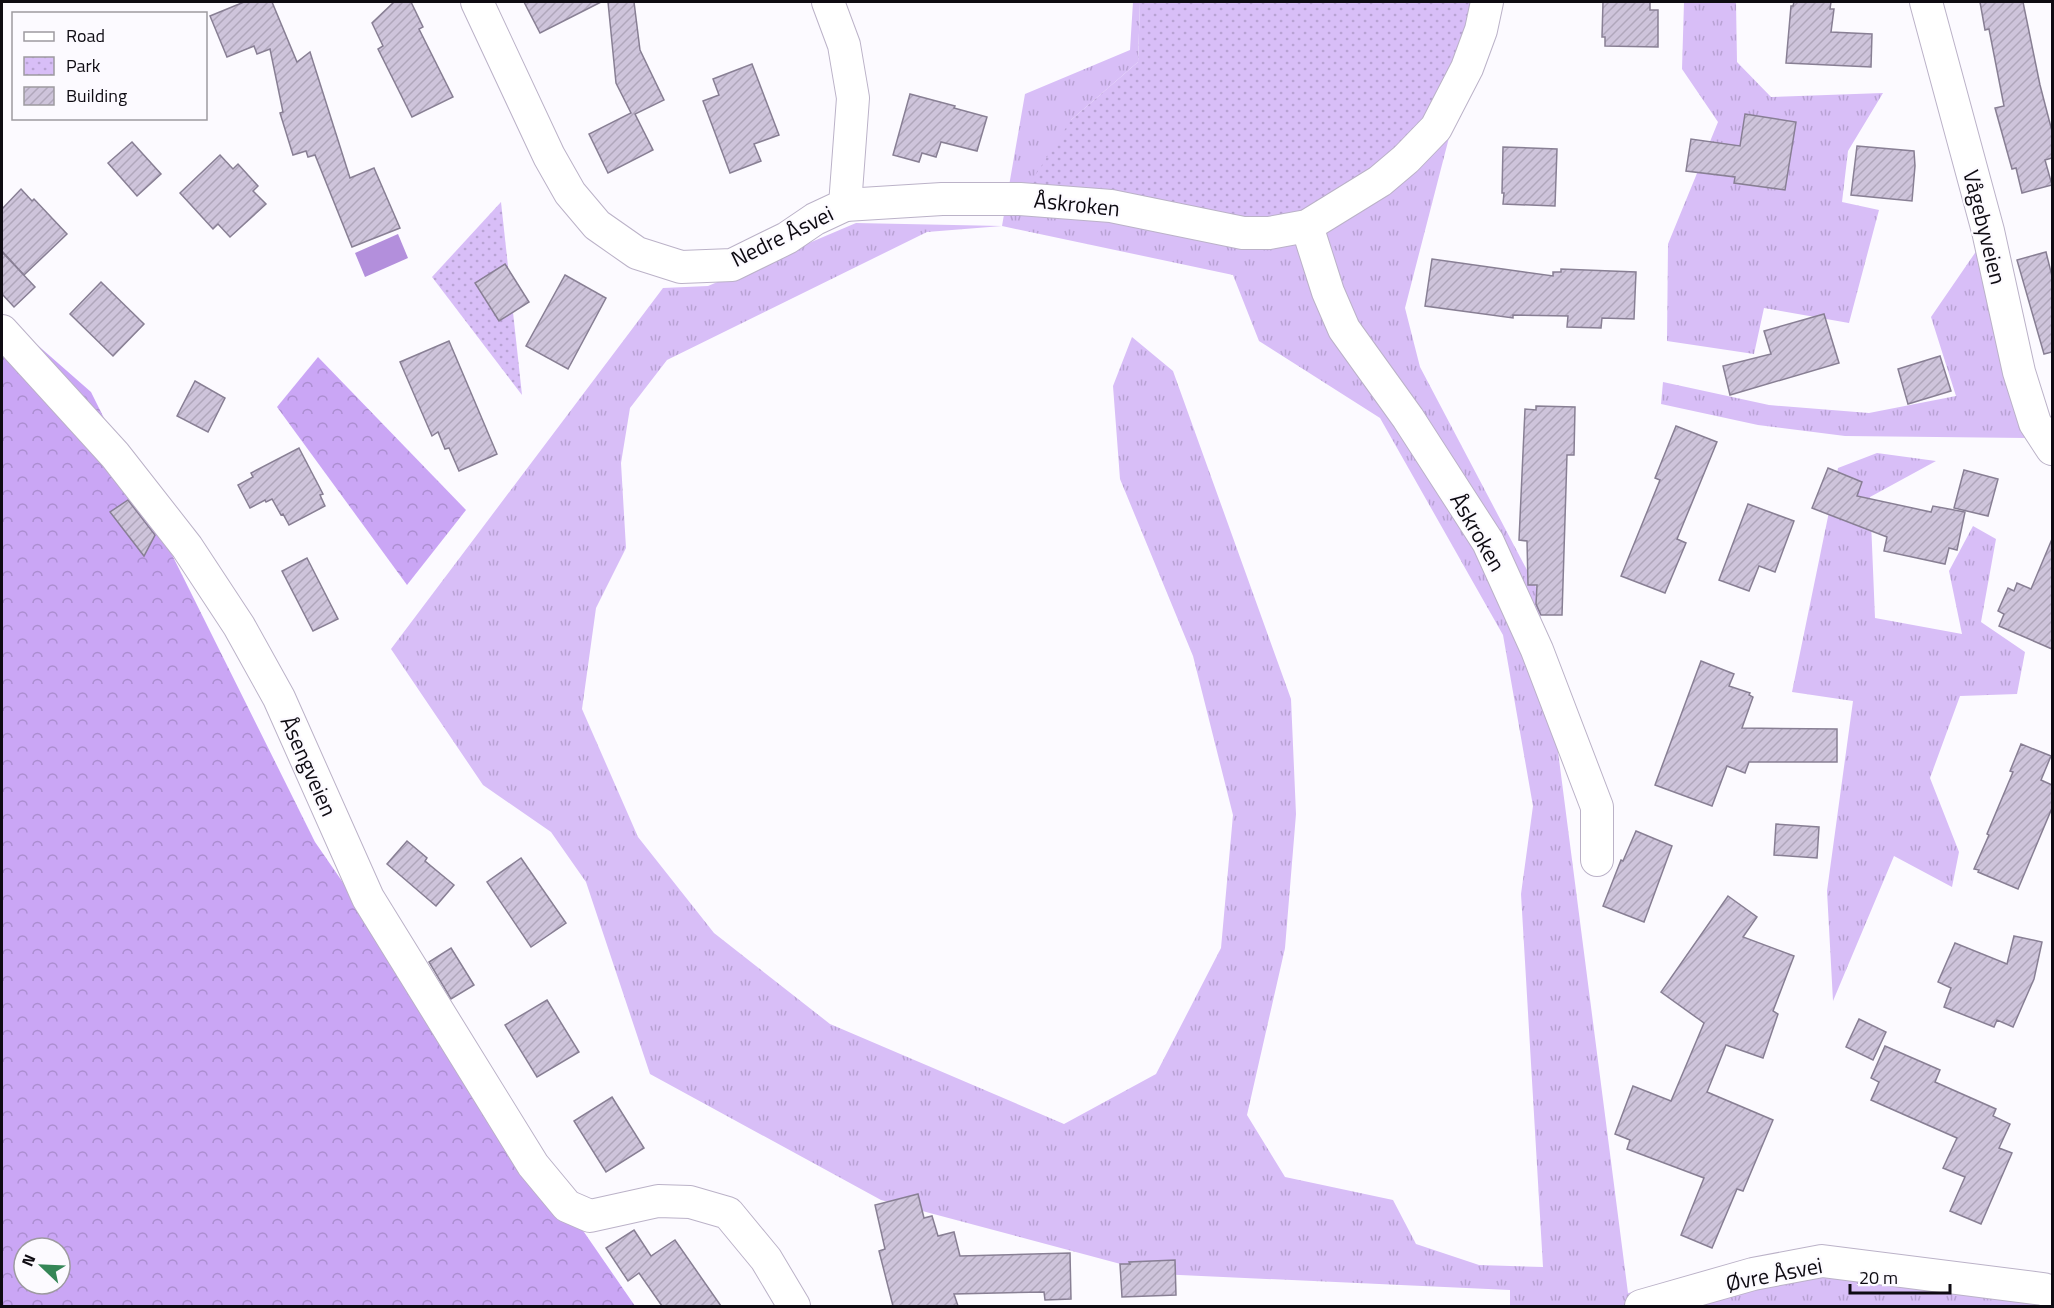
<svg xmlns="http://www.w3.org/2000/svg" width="2054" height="1308" font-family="'Titillium Web',sans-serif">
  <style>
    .grass { fill: url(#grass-tufts); fill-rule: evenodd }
    .forest { fill: url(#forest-crowns); fill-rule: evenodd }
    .park { fill: url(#park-dots) }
    .water { fill: #b38fdc }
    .building { fill: url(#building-hatch); stroke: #887f94; stroke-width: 1.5 }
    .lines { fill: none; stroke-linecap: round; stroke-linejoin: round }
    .street-casing { stroke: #bbb2c8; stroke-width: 34 }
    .street { stroke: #fff; stroke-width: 32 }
    .labels { text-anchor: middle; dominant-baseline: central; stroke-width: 4.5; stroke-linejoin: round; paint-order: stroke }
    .street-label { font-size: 22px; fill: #0e0b12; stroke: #fcfaff }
  </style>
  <defs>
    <pattern id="grass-tufts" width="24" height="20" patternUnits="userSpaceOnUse" patternTransform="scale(1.5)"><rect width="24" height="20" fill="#d8bef7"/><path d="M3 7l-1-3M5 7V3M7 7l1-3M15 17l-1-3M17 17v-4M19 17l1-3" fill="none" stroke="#b8a2d3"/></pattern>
    <pattern id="forest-crowns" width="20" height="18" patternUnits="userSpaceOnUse" patternTransform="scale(1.5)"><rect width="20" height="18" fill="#caa6f5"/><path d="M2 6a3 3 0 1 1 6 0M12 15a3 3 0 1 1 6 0" fill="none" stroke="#ac8ed1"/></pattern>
    <pattern id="park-dots" width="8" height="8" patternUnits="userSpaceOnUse" patternTransform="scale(1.5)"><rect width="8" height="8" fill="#d8bef7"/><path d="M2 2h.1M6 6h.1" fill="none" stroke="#b8a2d3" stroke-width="1.8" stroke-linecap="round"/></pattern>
    <pattern id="building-hatch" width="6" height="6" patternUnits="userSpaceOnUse" patternTransform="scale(1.5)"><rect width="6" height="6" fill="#cec4db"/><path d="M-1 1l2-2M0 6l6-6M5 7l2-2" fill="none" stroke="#b0a7bb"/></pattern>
  </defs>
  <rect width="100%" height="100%" fill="#fcfaff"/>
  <!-- grass -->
  <g class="grass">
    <path d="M1133,2H1140L1138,62L1071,120L1467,68L1405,308L1420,367L1537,589L1628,1293L1817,1267L2052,1306H1510V1290L1158,1274L881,1200L650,1074L586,882L551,832L483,785L391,649L663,288L708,286L856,223L1002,226L1025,94L1130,50ZM1002,226L1233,275L1259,341L1380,418L1503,635L1533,806L1521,894L1543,1267L1479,1265L1416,1244L1393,1200L1285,1177L1247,1115L1285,948L1296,814L1291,699L1173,371L1132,337L1113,386L1120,479L1193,656L1233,815L1221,948L1156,1074L1064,1124L830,1024L714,933L638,837L582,709L596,608L626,548L621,463L630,408L667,360L927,232Z"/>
    <polygon points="1684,2 1736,2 1737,62 1771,97 1883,93 1848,151 1842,202 1879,210 1849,323 1764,308 1754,354 1667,341 1668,244 1718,122 1682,69"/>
    <polygon points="1977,250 2027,438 1845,436 1758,425 1661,404 1663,382 1769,405 1869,413 1956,396 1931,317"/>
    <polygon points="1877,453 1936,461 1870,497 1875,618 1962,634 1949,571 1973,526 1996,539 1981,622 2025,652 2017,694 1960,696 1930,778 1959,852 1952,887 1894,856 1833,1001 1827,891 1853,701 1792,692 1838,468"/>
  </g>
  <!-- forest -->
  <g class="forest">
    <path d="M2,314L91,392L315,842L635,1306H2ZM24,1248H60V1284H24Z"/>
    <polygon points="318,357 466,510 407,585 277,407"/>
  </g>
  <!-- park -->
  <g class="park">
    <polygon points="1140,2 1471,2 1467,68 1406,159 1307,226 1020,199 1071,120 1138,62"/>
    <polygon points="501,202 522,395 432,277"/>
  </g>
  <!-- water -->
  <polygon class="water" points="398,234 408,258 365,277 355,253"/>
  <!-- building -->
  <g class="building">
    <polygon points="244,2 272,2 297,62 310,52 350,178 374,168 400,228 352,247 315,155 308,157 306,151 293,155 280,113 283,112 270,49 257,54 254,46 227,57 210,16"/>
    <polygon points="394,2 411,2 423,27 419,29 453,97 412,117 378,49 383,46 372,23"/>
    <polygon points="524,2 601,2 540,33"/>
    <polygon points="608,2 634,2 640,50 664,100 635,114 653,150 608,173 589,134 631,113 616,83"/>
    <polygon points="1603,2 1650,2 1650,10 1658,10 1658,47 1605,46 1605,37 1602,37"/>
    <polygon points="1794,2 1831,2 1830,9 1834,9 1831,32 1872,34 1871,67 1786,63 1791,6 1793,6"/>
    <polygon points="1980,2 2023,2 2040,85 2052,131 2052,158 2045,160 2052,185 2022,193 2016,168 2012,169 1995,108 2004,106 1989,29 1985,30"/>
    <polygon points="752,64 779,135 754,144 761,161 730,173 703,101 719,95 713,79"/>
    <polygon points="910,94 955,106 954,108 987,117 977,151 941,142 936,157 922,153 919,162 893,155"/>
    <polygon points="1745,114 1796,122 1785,190 1734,183 1735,177 1686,171 1691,139 1740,146"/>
    <polygon points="132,142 161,174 137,196 108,163"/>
    <polygon points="1857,146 1914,151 1915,166 1912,201 1851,195"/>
    <polygon points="1503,147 1557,149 1555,206 1503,204 1504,193 1502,193"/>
    <polygon points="220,155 233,169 238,164 258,186 253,191 266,204 230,237 218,224 213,229 180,193"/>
    <polygon points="21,189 32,201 34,199 67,234 24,275 2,251 2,209"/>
    <polygon points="2,252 35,287 14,307 2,294"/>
    <polygon points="2046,252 2052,276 2052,352 2044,354 2017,260"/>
    <polygon points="1432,259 1553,276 1553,272 1561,272 1561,269 1636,272 1634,319 1602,318 1601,328 1567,327 1568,316 1513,315 1513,318 1425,306"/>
    <polygon points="505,264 529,302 499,321 475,283"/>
    <polygon points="565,275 606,298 568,369 526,346"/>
    <polygon points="101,282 144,324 113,356 70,314"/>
    <polygon points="1824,314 1839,363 1730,395 1723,366 1771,354 1764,331"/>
    <polygon points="449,341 497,454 459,471 449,448 445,449 438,432 432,436 400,362"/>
    <polygon points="1940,356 1951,391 1908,404 1898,369"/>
    <polygon points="195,381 225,398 208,432 177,416"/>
    <polygon points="1536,406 1575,407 1574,455 1567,455 1562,615 1541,615 1536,604 1537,585 1528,585 1527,541 1519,540 1525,409 1536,410"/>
    <polygon points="1676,426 1717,442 1677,539 1686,543 1665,593 1621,576 1660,480 1655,478"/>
    <polygon points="299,448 323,494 320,495 325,506 289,525 283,514 281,515 272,499 266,502 265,500 250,508 238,485 253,477 251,473"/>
    <polygon points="1828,468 1862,482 1857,496 1931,512 1933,506 1965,512 1957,550 1949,548 1945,564 1884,551 1887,537 1812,508"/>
    <polygon points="1964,470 1998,479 1988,516 1954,508"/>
    <polygon points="128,500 155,535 144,556 110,512"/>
    <polygon points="1748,504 1794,521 1775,572 1759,566 1749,591 1719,580"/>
    <polygon points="2052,539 2052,649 1999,626 2004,614 1998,611 2008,588 2014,591 2017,583 2031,589"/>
    <polygon points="307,558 338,619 313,631 282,571"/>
    <polygon points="1701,661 1734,674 1729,686 1750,693 1749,695 1753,697 1742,728 1837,729 1837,762 1749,762 1745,773 1727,766 1712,806 1655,785"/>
    <polygon points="2021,744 2051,756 2041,780 2052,785 2052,808 2018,889 1978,872 1979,870 1974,869 1989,835 1987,834 2013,772 2010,771"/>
    <polygon points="1776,824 1819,827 1817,858 1774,855"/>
    <polygon points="1636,831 1672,846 1644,922 1603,906 1621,860 1623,861"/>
    <polygon points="407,841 427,858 425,861 454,885 436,906 387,864"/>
    <polygon points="521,858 566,923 531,947 487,882"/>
    <polygon points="1728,896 1757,917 1743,937 1794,956 1773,1011 1778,1014 1763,1058 1726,1045 1707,1092 1773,1120 1743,1191 1737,1189 1712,1248 1681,1235 1704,1178 1627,1149 1630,1140 1615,1134 1633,1086 1671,1101 1704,1023 1661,992"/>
    <polygon points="2014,936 2042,942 2034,979 2013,1027 1997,1020 1994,1027 1944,1007 1951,988 1938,982 1955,943 2007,964"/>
    <polygon points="451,948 474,985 451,999 429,962"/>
    <polygon points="547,1000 579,1052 537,1077 505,1025"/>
    <polygon points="1859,1019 1886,1032 1873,1060 1846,1047"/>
    <polygon points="1885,1046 1940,1070 1935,1082 1996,1109 1993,1116 2010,1124 1999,1148 2012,1153 1981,1224 1950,1211 1965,1177 1943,1168 1957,1138 1871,1100 1879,1082 1871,1078"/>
    <polygon points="612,1097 644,1148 606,1172 574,1121"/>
    <polygon points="918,1194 924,1218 932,1216 938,1236 954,1232 960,1256 1070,1253 1071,1299 1045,1300 1044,1292 954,1294 958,1306 893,1306 879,1251 885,1249 875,1205"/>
    <polygon points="634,1230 651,1256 675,1240 721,1306 662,1306 639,1273 628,1281 606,1248"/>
    <polygon points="1175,1260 1176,1295 1122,1297 1120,1264 1130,1264 1129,1262"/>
  </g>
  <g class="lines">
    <defs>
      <g id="street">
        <polyline points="477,2 549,156 570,193 597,225 637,253 681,267 732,265 787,238 815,219 845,205 853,98 844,45 828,2"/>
        <polyline points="1926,2 1988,231 2019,372 2035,423 2052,449"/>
        <polyline points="845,205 942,199 1020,199 1111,206 1243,233 1269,233 1307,226 1380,181 1406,159 1436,128 1467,68 1481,30 1487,2"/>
        <polyline points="1307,226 1328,292 1344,329 1408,418 1488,542 1537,650 1597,807 1597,860"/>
        <polyline points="2,331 115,455 187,547 239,626 279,698 368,898 533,1165 567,1206 590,1216 658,1201 690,1202 728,1213 766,1259 794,1306"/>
        <polyline points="1641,1306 1753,1274 1822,1261 2043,1289 2052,1292"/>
      </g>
    </defs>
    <!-- street casing -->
    <use href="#street" class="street-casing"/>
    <!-- street -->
    <use href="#street" class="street"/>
  </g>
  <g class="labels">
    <!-- street labels -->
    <g class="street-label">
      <text transform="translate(1077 204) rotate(6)">Åskroken</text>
      <text transform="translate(1985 227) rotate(76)">Vågebyveien</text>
      <text transform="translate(782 236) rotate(-26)">Nedre Åsvei</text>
      <text transform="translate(1478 532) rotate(60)">Åskroken</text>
      <text transform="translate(309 766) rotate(66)">Åsengveien</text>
      <text transform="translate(1774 1274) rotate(-11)">Øvre Åsvei</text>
    </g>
  </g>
  <!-- border -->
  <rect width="2054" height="1308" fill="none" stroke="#0e0b12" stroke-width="6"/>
  <!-- legend -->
  <rect x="12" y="12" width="195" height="108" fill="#fcfaff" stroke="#9d9aa0" stroke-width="1.5"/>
  <rect x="24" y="32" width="30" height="9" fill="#ffffff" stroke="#9d9aa0" stroke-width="1.5"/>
  <text x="66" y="42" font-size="18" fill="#0e0b12">Road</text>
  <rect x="24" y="57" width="30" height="18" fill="url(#park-dots)" stroke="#9d9aa0" stroke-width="1.5"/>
  <text x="66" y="72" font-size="18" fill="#0e0b12">Park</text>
  <rect x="24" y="87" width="30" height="18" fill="url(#building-hatch)" stroke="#9d9aa0" stroke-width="1.5"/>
  <text x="66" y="102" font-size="18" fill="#0e0b12">Building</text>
  <!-- north arrow -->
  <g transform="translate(42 1266) rotate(293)"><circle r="28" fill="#fcfaff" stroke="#9d9aa0" stroke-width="1.5"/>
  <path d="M0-4.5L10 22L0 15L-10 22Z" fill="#358657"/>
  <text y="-9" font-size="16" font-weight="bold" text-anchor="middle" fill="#0e0b12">N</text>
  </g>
  <!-- scale -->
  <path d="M1850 1284v9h100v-9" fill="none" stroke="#0e0b12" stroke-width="3"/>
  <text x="1859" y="1284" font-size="18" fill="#0e0b12" stroke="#fcfaff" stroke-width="4.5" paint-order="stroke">20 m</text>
</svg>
